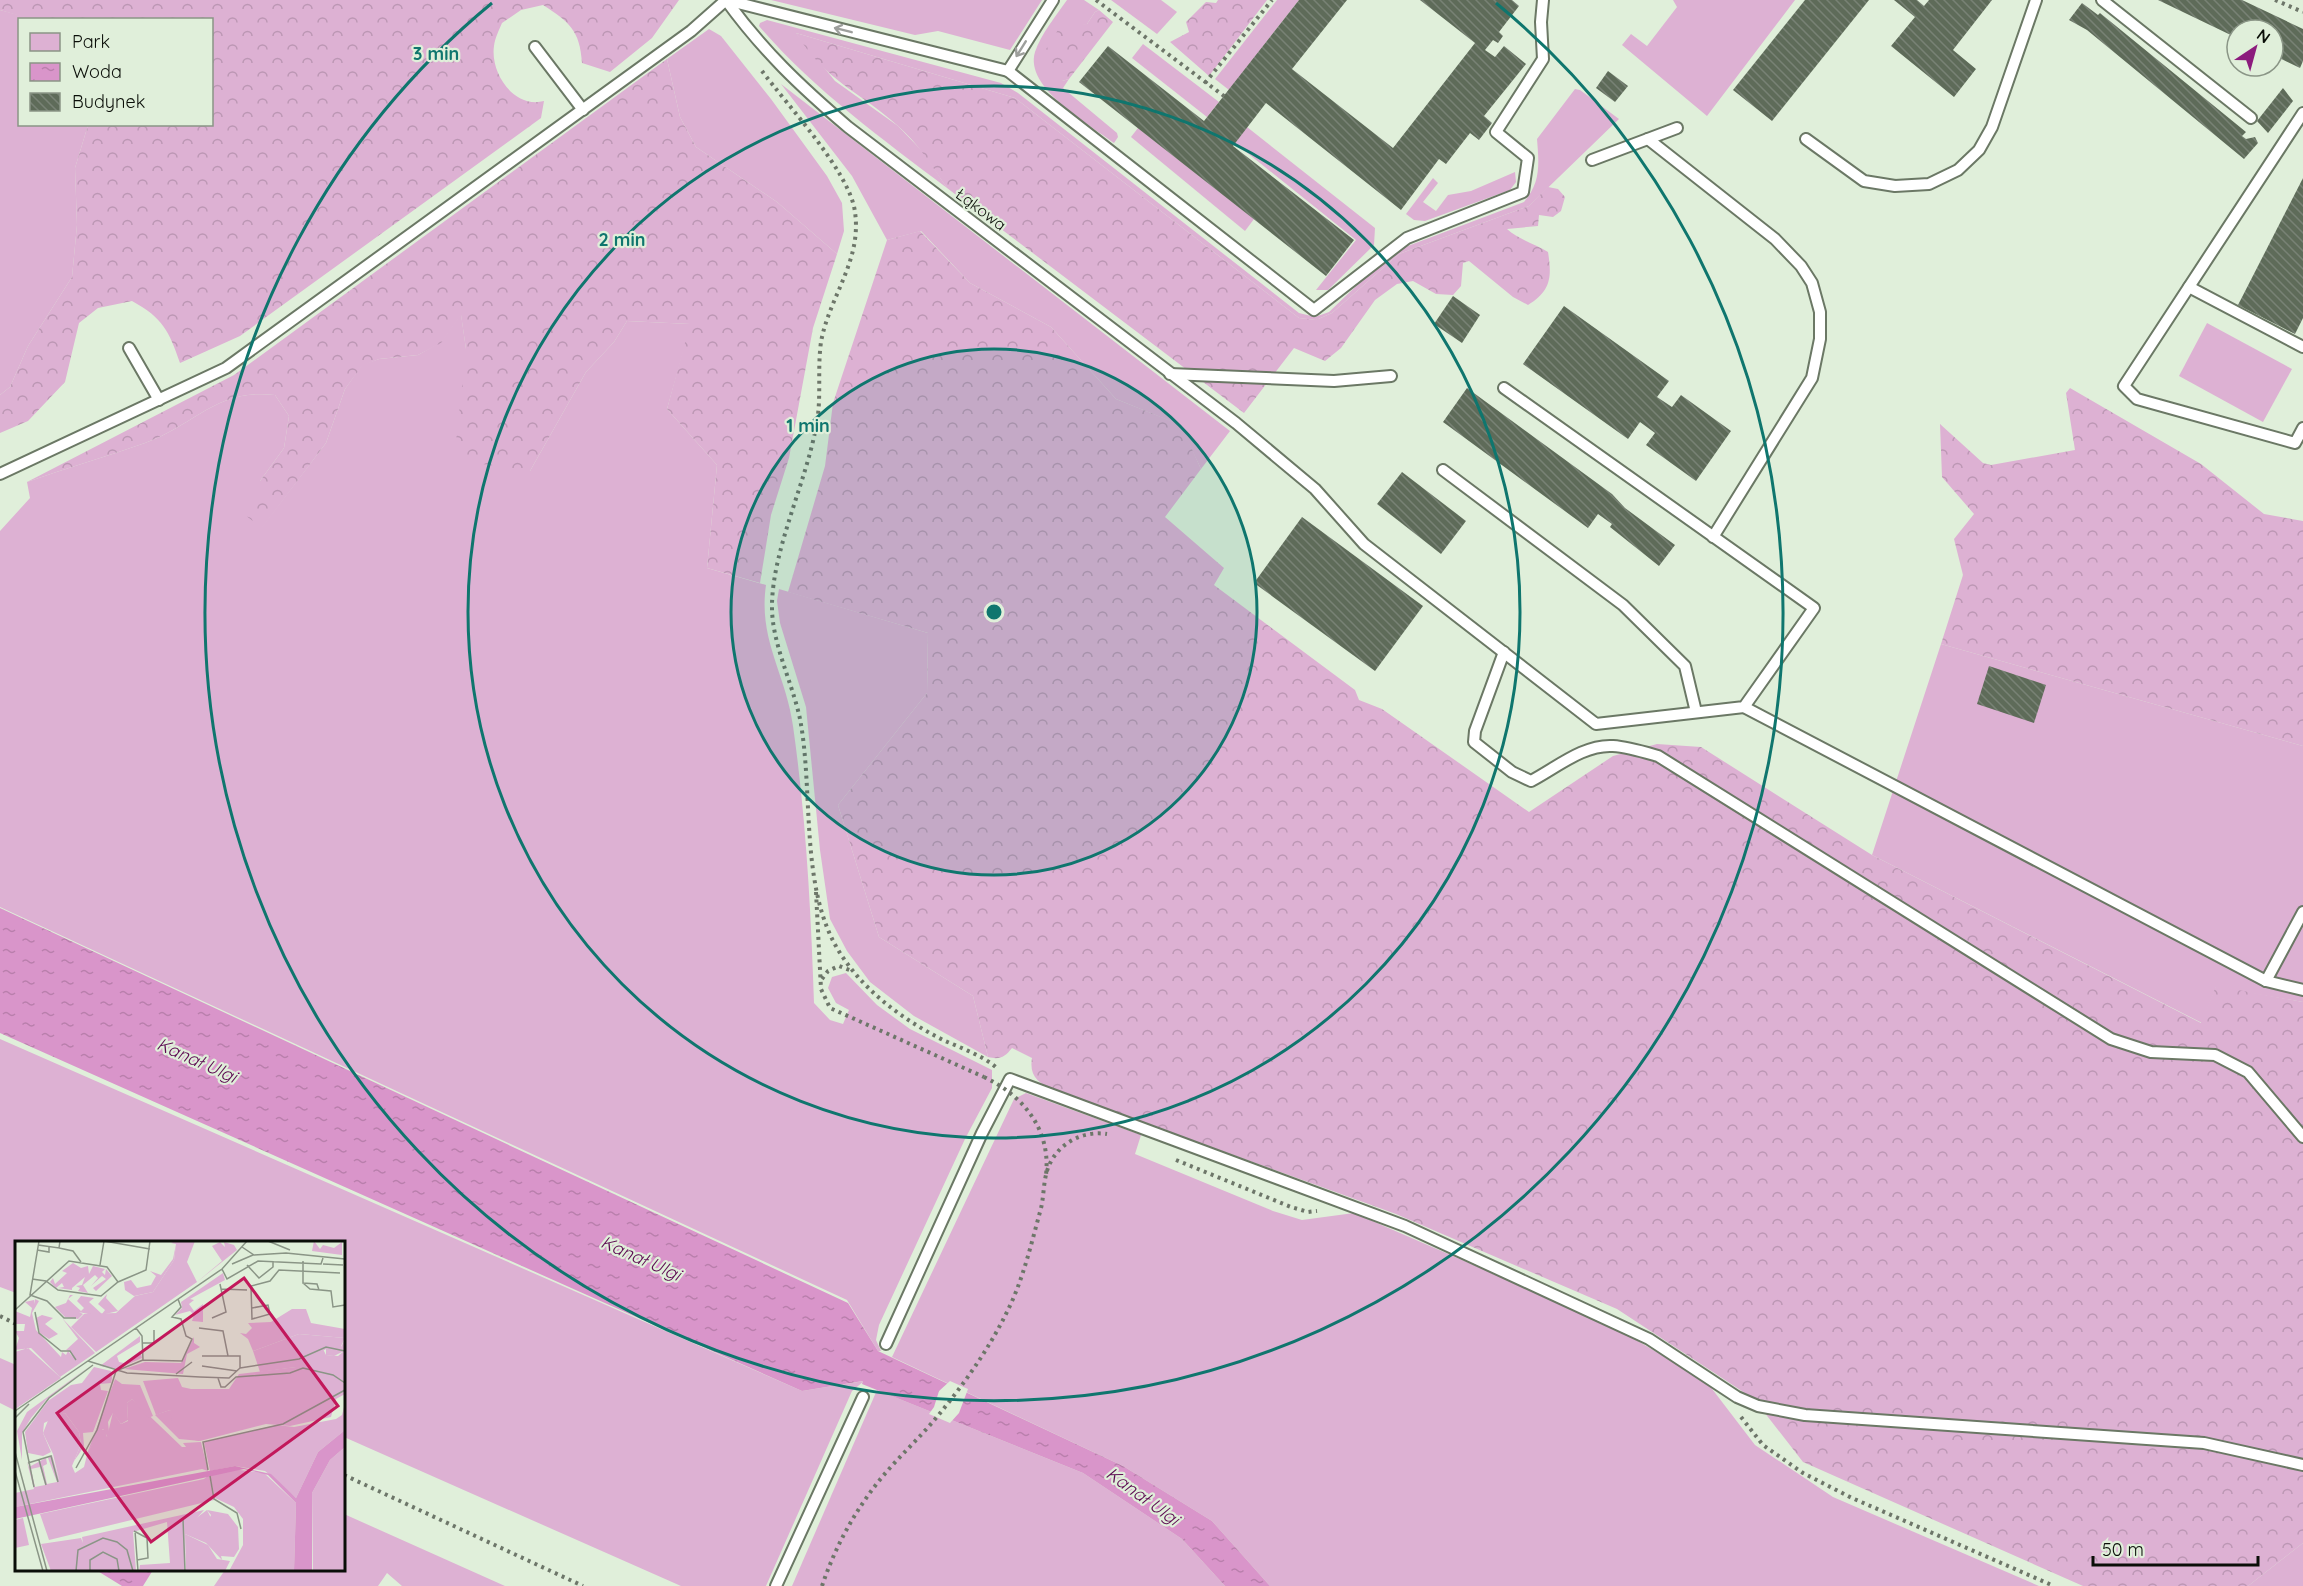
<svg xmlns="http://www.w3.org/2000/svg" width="2303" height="1586" font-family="Quicksand,sans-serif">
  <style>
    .green { fill: #ddb1d3 }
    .forest { fill: url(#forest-crowns) }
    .water { fill: url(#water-ripples) }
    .pier { fill: #e0efda }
    .building { fill: url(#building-back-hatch) }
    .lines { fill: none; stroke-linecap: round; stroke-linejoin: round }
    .service-casing { stroke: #6b7865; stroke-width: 14 }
    .path { stroke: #6d7669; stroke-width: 4; stroke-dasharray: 3 4.5; stroke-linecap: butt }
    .service { stroke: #fff; stroke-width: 10 }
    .path-bridge { stroke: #6d7669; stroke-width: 4; stroke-dasharray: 3 4.5; stroke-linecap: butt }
    .oneway { stroke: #9d9f9c }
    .ring { fill: none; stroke: #0f766e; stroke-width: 3 }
    .labels { text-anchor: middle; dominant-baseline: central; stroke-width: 4.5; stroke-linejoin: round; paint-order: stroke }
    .street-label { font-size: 16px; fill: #0a0e08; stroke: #e0efda }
    .water-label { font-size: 18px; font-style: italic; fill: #5c0951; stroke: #e0efda }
    .inset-road { fill: none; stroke: #8a9586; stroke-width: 1.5 }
    .view { fill: #c2185b; fill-opacity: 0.15; stroke: #c2185b; stroke-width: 3 }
    .inset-edge { fill: none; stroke: #0a0e08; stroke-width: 3 }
    .centre { fill: #0f766e; stroke: #e0efda; stroke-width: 3 }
    .ring-label { font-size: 18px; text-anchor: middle; font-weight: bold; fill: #0f766e; stroke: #e0efda; stroke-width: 4.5; stroke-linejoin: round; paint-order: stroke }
  </style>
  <defs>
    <pattern id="forest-crowns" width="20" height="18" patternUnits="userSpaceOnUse" patternTransform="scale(1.5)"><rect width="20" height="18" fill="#ddb1d3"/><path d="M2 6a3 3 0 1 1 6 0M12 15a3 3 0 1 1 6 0" fill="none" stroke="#bc97b4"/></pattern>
    <pattern id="water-ripples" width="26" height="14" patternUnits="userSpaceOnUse" patternTransform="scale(1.5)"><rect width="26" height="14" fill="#d995ca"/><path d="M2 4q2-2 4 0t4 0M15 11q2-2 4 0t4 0" fill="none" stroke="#b97fac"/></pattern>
    <pattern id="building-back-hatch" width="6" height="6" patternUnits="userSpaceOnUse" patternTransform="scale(1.5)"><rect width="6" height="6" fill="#5e6b59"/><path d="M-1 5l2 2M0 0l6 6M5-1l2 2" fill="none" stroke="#788275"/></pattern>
  </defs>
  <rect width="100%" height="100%" fill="#e0efda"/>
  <!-- green -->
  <g class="green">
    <polygon points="771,0 1042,0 1010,50 938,31 915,35"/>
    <path d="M1067,0H1084L1099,10L1095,12L1087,24L1078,26L1062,81L1069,79L1063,88L1117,133L1118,137L1114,143C1089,124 1024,88 1035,52C1041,34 1056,16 1067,0Z"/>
    <polygon points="1111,0 1161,0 1177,12 1157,34"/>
    <polygon points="1277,0 1299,0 1229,90 1215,79"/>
    <polygon points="1673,0 1795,0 1707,116 1622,45 1631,34 1647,46 1677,7"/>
    <polygon points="0,10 34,19 20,20 20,124 88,125 75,168 77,225 72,277 28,346 10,387 0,395"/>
    <path d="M767,20L1001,83L1018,93L1299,313L1315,317L1329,312L1392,252L1524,202C1541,182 1539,164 1537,139L1575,89L1580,90L1619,119L1529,206L1399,254L1332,313L1316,320L1299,318L1015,98L796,33L835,81L898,126L924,153L947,188C881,138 813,89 759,26L760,23Z"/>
    <polygon points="709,29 721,36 771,99 827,176 842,203 844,231 837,254 777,202 696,147 680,117 667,59"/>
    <polygon points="1143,44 1219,102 1207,117 1132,58"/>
    <polygon points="781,84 1230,431 1201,469 1180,425 1116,399 1051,327 970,283 921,231 887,240 852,176"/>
    <polygon points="1247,127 1375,228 1374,245 1328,290 1316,290 1356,240 1235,143"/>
    <polygon points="1138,128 1254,219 1245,231 1131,137"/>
    <polygon points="1515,172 1516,182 1510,190 1425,221 1414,220 1406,214 1433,178 1438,183 1423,202 1436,211 1448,195 1471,191"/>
    <path d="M461,314L466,349L530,471L586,372L614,342L627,321L691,324L667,409L717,465L707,568L766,585C758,640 786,674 793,726C806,817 811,911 814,1003L830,1020L843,1024L849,1010L836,1003L828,988L832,977L846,973L877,1005L910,1029L992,1070V1088L965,1139L879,1325L876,1340L881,1351H878L847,1300L0,907V531L30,498L27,482C66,468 106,457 145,443C195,425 217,388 275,395L289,416L284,448L260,481L262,527L326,443L345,389L362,365L379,359L418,355L441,342Z"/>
    <polygon points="2207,323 2292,369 2263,422 2179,376"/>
    <polygon points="779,589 928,633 927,693 838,805 879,937 973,996 988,1057 914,1016 870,982 847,951 830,919 820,850 806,707 780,623 777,601"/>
    <polygon points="1941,644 2303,746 2303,1002 2216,987 2202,1023 1872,855"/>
    <polygon points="0,1039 802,1391 864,1381 852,1391 766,1586 681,1586 344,1437 344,1242 16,1242 16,1293 0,1287"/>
    <polygon points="1026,1093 1141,1135 1135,1154 1273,1211 1302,1220 1354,1213 1607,1323 1706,1381 1755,1445 1833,1497 2039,1586 1270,1586 1212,1521 1123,1466 892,1357 1014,1099"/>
    <polygon points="0,1358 16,1365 16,1411 0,1403"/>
    <polygon points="877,1390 1083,1473 1182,1539 1225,1586 792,1586"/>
    <polygon points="344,1514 505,1586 402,1586 387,1573 378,1586 214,1586 225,1570 344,1570"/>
    <polygon points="2303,1543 2303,1586 2248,1586"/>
  </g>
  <!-- forest -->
  <g class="forest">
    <path d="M0,0H679L652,38L610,72L582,63C580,30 569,22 543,5L521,10L502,23C499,30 495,38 494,46C490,73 514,109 544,101L541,118L240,336L180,363C169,331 163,318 132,301L98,308L79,323L65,382L28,421L0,433V395L10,387L28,346L72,277L77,225L75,168L88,125L212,124V20H34L0,10Z"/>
    <polygon points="1218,0 1267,0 1209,76 1170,42 1189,32 1186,22 1206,2 1216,3"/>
    <polygon points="1099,10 1113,22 1069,79 1062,81 1046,66 1043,54 1061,25 1087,24 1095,12"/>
    <path d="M796,33L1015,98L1299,318L1316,320L1332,313L1399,254L1529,206L1548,187L1558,189L1565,197L1561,211L1553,217L1539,215L1538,226L1507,229C1518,239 1535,244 1548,252C1552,277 1551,291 1528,305L1513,297L1469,261L1463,263L1461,286L1453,295L1436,294L1413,281L1397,284L1375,300L1341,348L1325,361L1294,348L1244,413L947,188C932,166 918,143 898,126C859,91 826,82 796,33Z"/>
    <path d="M667,59L680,117L696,147L777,202L837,254L813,328L789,458L771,515L760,583L707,568L717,465L667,409L690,324L627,321L614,342L586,372L530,471L454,460L466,349L461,315L441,343L418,355L379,359L362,366L345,389L326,443L262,528L245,515L260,481L284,448L289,416L275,395C217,388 195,425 145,443C106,457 66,468 27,482L234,375Z"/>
    <path d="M920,231L970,283L1051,327L1116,399L1181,425L1201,469L1165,517L1224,568L1214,585L1355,690L1359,700L1382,709L1529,812L1613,756L1657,744L1701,747L1872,855L2201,1023L2216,986L2303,1002V1543L2248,1586H2083L1803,1462L1754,1399L1617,1309L1396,1214L1054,1090C1038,1083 1029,1076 1032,1058L1012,1048C1005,1057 1000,1060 988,1057L973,996L879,937L838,805L927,693L928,633L788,592L825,466L833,403L887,240Z"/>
    <polygon points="2070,388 2201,464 2264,514 2303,521 2303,746 1941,644 1963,575 1954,539 1974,514 1942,477 1940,424 1983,463 1991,465 2075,450 2066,393"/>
  </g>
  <!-- water -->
  <g class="water">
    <polygon points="0,908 848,1303 878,1351 1123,1466 1212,1521 1270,1586 1225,1586 1182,1539 1083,1473 862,1384 863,1381 802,1391 0,1033"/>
    <polygon points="96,1570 153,1570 143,1586 122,1586"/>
  </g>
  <!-- pier -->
  <polygon class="pier" points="950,1381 968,1389 959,1413 950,1423 929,1414 934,1407 939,1391"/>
  <!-- building -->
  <g class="building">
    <polygon points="1299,0 1347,0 1292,69 1393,148 1475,43 1420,0 1512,0 1519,6 1499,32 1503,36 1498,43 1493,40 1485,50 1495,57 1504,46 1526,64 1484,116 1492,123 1479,140 1470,133 1446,164 1439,159 1401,210 1266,103 1233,146 1354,240 1326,276 1079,82 1108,46 1204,121"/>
    <polygon points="1805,0 1869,0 1772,121 1733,90"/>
    <polygon points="1894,0 1917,0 1924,6 1929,0 1992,0 1953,50 1976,69 1954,97 1891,46 1915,17"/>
    <polygon points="2158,0 2242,0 2303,29 2303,61 2300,68 2273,55 2273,30 2237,30 2237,38"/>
    <polygon points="2082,3 2098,15 2100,13 2246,132 2242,136 2246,139 2255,137 2258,143 2244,159 2087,30 2069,20"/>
    <polygon points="1608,71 1628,86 1615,102 1596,88"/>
    <polygon points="2283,88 2293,101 2268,133 2257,121"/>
    <polygon points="2303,178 2303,318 2295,334 2238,305"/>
    <polygon points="1453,296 1480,315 1462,343 1434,324"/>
    <polygon points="1564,306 1669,381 1657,397 1672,407 1681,395 1731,431 1696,481 1646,445 1655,433 1640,422 1628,439 1523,364"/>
    <polygon points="1467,388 1612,494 1625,508 1675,545 1659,566 1610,527 1612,524 1598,514 1588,528 1443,422"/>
    <polygon points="1402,472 1466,521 1441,554 1377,504"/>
    <polygon points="1302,517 1423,606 1375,671 1254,583"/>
    <polygon points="1989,666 2046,685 2034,723 1977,704"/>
  </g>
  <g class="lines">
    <defs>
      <g id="service">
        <path d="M726,0C763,51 800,86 848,127L1236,423L1315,489L1364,544L1596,724L1744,707L1814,608L1504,388"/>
        <polyline points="2102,0 2251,118"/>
        <polyline points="535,47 583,110"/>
        <polyline points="1008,71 1314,310 1407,238 1523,192 1528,158 1496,132 1543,59 1541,22 1543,0"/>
        <polyline points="2303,113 2124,386 2137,399 2295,443 2303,428"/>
        <polyline points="1648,139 1775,239 1801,266 1812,283 1820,312 1820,339 1812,378 1713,537"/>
        <polyline points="1806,139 1864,181 1895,186 1929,184 1958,170 1979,150 1992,127 2036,0"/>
        <polyline points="1592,160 1677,128"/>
        <polyline points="2189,287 2303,347"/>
        <polyline points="129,348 159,400"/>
        <polyline points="1170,374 1334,381 1391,376"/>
        <polyline points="1443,470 1623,605 1685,666 1696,712"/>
        <polyline points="0,474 226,368 691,31 726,0 1008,71 1053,0"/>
        <path d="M1504,652L1475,731L1474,742L1512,772L1531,781C1556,768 1584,744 1613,746C1628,747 1644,752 1658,756L2111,1039L2151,1052L2215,1055L2248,1072L2303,1137"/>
        <polyline points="1744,707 2266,981 2303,990"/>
        <polyline points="2266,981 2303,912"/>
        <polyline points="886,1344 982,1133 1010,1079 1405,1226 1649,1339 1737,1397 1758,1406 1805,1415 2204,1443 2303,1465"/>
        <polyline points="776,1586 863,1397"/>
      </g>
    </defs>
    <!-- service casing -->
    <use href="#service" class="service-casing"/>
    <!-- path -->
    <g class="path">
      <polyline points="1096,0 1224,96"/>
      <polyline points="2275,0 2303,12"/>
      <path d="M762,71C787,105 850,172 855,212C862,261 829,297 821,342C817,371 822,399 816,427C806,482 773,549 772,604C771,642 792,681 800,719C814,792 799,889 840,953C865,992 902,1019 943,1040C961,1048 984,1056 998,1069"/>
      <polyline points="1205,83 1272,0"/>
      <polyline points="816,892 821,989 830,1008 984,1077"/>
      <polyline points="822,979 828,971 839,966 852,971"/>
      <polyline points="1176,1160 1291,1207 1308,1212 1317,1211"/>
      <polyline points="0,1316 16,1324"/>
      <polyline points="1741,1417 1763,1445 1803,1473 1852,1498 2054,1586"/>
      <polyline points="344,1475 583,1586"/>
      <path d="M822,1586C834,1550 852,1516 875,1486C894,1461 917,1441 936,1418C966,1382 994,1342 1013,1299C1025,1271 1032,1241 1040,1212C1044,1199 1043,1184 1047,1171C1055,1145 1081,1130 1107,1134"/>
    </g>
    <!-- service -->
    <use href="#service" class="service"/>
    <!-- path-bridge -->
    <path class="path-bridge" d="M984,1077C1024,1096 1051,1130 1046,1175"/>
  </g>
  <!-- one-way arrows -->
  <defs><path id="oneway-shaft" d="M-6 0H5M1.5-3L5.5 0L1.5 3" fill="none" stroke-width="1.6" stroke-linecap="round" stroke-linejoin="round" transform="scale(1.5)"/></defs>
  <g class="oneway">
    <use href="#oneway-shaft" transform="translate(843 30) rotate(-166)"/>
    <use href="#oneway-shaft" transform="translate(1021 49) rotate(122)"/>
  </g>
  <!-- distance rings -->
  <circle cx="994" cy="612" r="263" fill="#0f766e" fill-opacity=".12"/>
  <g class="ring">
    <circle cx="994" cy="612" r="263"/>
    <circle cx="994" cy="612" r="526"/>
    <path d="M1496 3A789 789 0 1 1 492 3"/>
  </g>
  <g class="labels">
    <!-- street labels -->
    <g class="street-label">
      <text transform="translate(981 209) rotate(37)">Łąkowa</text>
    </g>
    <!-- water labels -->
    <g class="water-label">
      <text transform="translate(197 1060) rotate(24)">Kanał Ulgi</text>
      <text transform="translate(641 1258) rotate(24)">Kanał Ulgi</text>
      <text transform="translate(1143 1496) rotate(36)">Kanał Ulgi</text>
    </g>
  </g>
  <!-- overview -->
  <g transform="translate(15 1241)">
    <rect width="330" height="330" fill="#e0efda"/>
    <path d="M205,1L210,6L209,1L219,4L222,9L182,41L207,20L197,5ZM156,2L161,3L159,19L138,51L119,55L110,49L109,41L116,39L122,47L136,44L141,35L135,30L146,34L158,18L161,3ZM58,22L66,27L73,25L74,33L78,25L90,28L87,31L90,34L91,28L97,35L81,50L78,47L91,38L87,35L76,45L83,37L80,34L68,44L73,52L63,50L65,47L61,45L67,44L70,36L57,47V49L43,47L49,46L47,42L41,47L35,41L38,37L40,43L52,32L47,30ZM208,32L210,39L175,58L179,59L174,63L179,70L188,63V81L177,80L179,74L175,70L160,74L167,67L166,61ZM92,53L91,57L103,70L82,75L64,71L68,73L63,78L50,76L40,66L51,62L55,54H58L53,58L66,70L69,67L62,60L66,55L79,57L74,61L87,73L90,69L83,63ZM20,58L24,60L17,72L21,89L46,116L47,111L51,114L53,110L58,116L56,111L51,109L63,98L47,77L80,112L45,136L16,107L0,109L4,97L0,90H9L10,83H0V70L15,76L17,67L10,61L19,59V63ZM27,74L38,77L30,83L43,93L34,98L25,92L21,77ZM284,93L330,97L326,105L329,110L319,115L311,114V108L281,126L245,131L238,110ZM125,95V101L102,115L104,121L109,122L125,110L127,117L102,128L85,125ZM13,107L46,137L0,168V111ZM75,125L31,159L16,177L7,192V219L2,190L12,171ZM117,158L167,206H171L168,202L186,201L193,230L187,228L0,266V252L19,248L12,221L14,226L31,217L32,223L28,225L32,243L42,241L33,217L37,214L45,242L38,213L28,192L34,177L50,172L64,191L66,203L57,225L60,232L69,226L73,210L86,189H90L92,196L98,171L106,183L113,180L112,162ZM25,226L30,244L20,246L16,228ZM330,162V189L303,211L281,257L250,230L220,225L195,230L189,201L262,184L279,186L321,178L327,174ZM155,169L158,174L185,200L164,198L140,174ZM330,206V330H298L297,252L315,219ZM217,228L249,232L281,262L279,330H214L228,304V278L219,266L200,257L195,234ZM194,234L199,259L34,299L25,273L189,238ZM189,269L181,278L170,279L169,330H124L125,324L155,322L152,281L118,291L121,330H36L26,303L66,297L68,302L67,296ZM192,269L213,273L223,286L224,308L219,316L206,315L187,293L196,274ZM8,277L14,304L0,307V279ZM170,293L193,304L202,318L215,320L210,330H171Z" fill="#ddb1d3" fill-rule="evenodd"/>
    <path d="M299,0L305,8L308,4L319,7L327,1V14L297,10ZM277,68H291L296,82L330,88V97L284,93L238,110L233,98L225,92L231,93L237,87L233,82L256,81ZM179,96V102L185,106L172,113L168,133L109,128L130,121L166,122ZM330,98V153L321,158L316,176L275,185L251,183L185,200L169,197L158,188L155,169L141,174L128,140L163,137L167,146L176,148H214L224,133L281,126L280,122L308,108L311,114L323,115L329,110L326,106ZM79,126L96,130L97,137L96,142L85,143L86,149L93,150L78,191L68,192L69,205L64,213L59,220L66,203L64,191L50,172L29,182L28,192L36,211L28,215L13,212L10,191L33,160L56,144L67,142ZM100,138L107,143L125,144L138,175L133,177L117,158L112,162L113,179L106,183L98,172L93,181L95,200L88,188L73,210ZM30,139L31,147L0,168V148L7,154L17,143Z" fill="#ddb1d3"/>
    <path d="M160,0H180L172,21L182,41L81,111L56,86L69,73L101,72L120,55L138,51L159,19L161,3L156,2ZM192,269L196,277L188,293L205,310L207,319L191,302L170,293L169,278H180Z" fill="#ddb1d3"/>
    <path d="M330,189V206L315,219L297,252V330H279L281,262L253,234L229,228L0,278V266L220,225L256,233L281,257L303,211Z" fill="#d995ca"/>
    <path class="inset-road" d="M24,0L15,54L32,60L49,77H61M89,0L135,8M253,0L275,9M23,4L44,7L45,0M227,6L239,14L271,12L330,18M44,7L58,10L66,21M22,9L34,11V5M288,20V42L302,43L304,49M217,23L238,14M308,23L328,24M85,24L89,0M232,24L244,37L258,26V20M207,28L212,38L243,20L306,23L308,17M17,38L31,40L43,49L86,55L103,41L131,29L135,0M288,42L295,48L316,50L318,66L330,64M206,48L232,49M237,67L253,64L255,73L237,78L236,46V45L255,40L264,29L325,32M0,69L54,20L92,26L103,41M20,71L24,92L46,110H55L61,119M197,77L211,71L205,43M184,87L208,90L213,115M128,102H139V89M128,119L167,120L177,98L171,95L166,78L157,76L166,66L163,58M73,120L112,132L185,136L214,137L225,127V115H187M187,125L222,130M225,127L284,118L311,106L330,110M161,133L177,121M203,137L206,146H210L221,136L275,132L288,127L318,134L330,142M0,170L207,28L232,0M0,177L14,163M0,211L32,330M24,219L31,244M13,222L36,215L43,241M61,227L82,189L101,130L128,119L127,95L121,87M193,229L188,201L268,183L330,149M0,230L28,330M195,235L199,258L222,272L226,288M19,246L8,191L34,157L78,124M168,278L170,330M119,290L132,297L133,317L122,319M120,290L123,330M61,330L63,309L88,297L102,301L112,309L118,330M75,330V319L88,311L102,318L104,330"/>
    <path class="view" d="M229,37L323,165L136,301L42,172Z"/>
    <rect width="330" height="330" class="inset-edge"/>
  </g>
  <circle cx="994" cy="612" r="9" class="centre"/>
  <g class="ring-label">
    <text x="436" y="60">3 min</text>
    <text x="622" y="246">2 min</text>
    <text x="808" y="432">1 min</text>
  </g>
  <!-- legend -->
  <rect x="18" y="18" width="195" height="108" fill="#e0efda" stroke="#8a9586" stroke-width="1.5"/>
  <rect x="30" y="33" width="30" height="18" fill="#ddb1d3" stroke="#8a9586" stroke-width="1.5"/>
  <text x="72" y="48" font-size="18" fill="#0a0e08">Park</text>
  <rect x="30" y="63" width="30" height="18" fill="url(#water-ripples)" stroke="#8a9586" stroke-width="1.5"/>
  <text x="72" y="78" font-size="18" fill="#0a0e08">Woda</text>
  <rect x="30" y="93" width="30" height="18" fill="url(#building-back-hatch)" stroke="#8a9586" stroke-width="1.5"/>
  <text x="72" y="108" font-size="18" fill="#0a0e08">Budynek</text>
  <!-- north arrow -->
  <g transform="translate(2255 48) rotate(36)"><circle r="28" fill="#e0efda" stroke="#8a9586" stroke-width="1.5"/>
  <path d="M0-4.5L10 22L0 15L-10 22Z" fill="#8c1b7d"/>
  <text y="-9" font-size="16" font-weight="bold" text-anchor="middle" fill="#0a0e08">N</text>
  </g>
  <!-- scale -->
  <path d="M2093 1556v9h165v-9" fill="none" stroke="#0a0e08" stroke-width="3"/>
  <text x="2102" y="1556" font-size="18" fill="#0a0e08" stroke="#e0efda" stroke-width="4.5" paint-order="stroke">50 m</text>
</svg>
